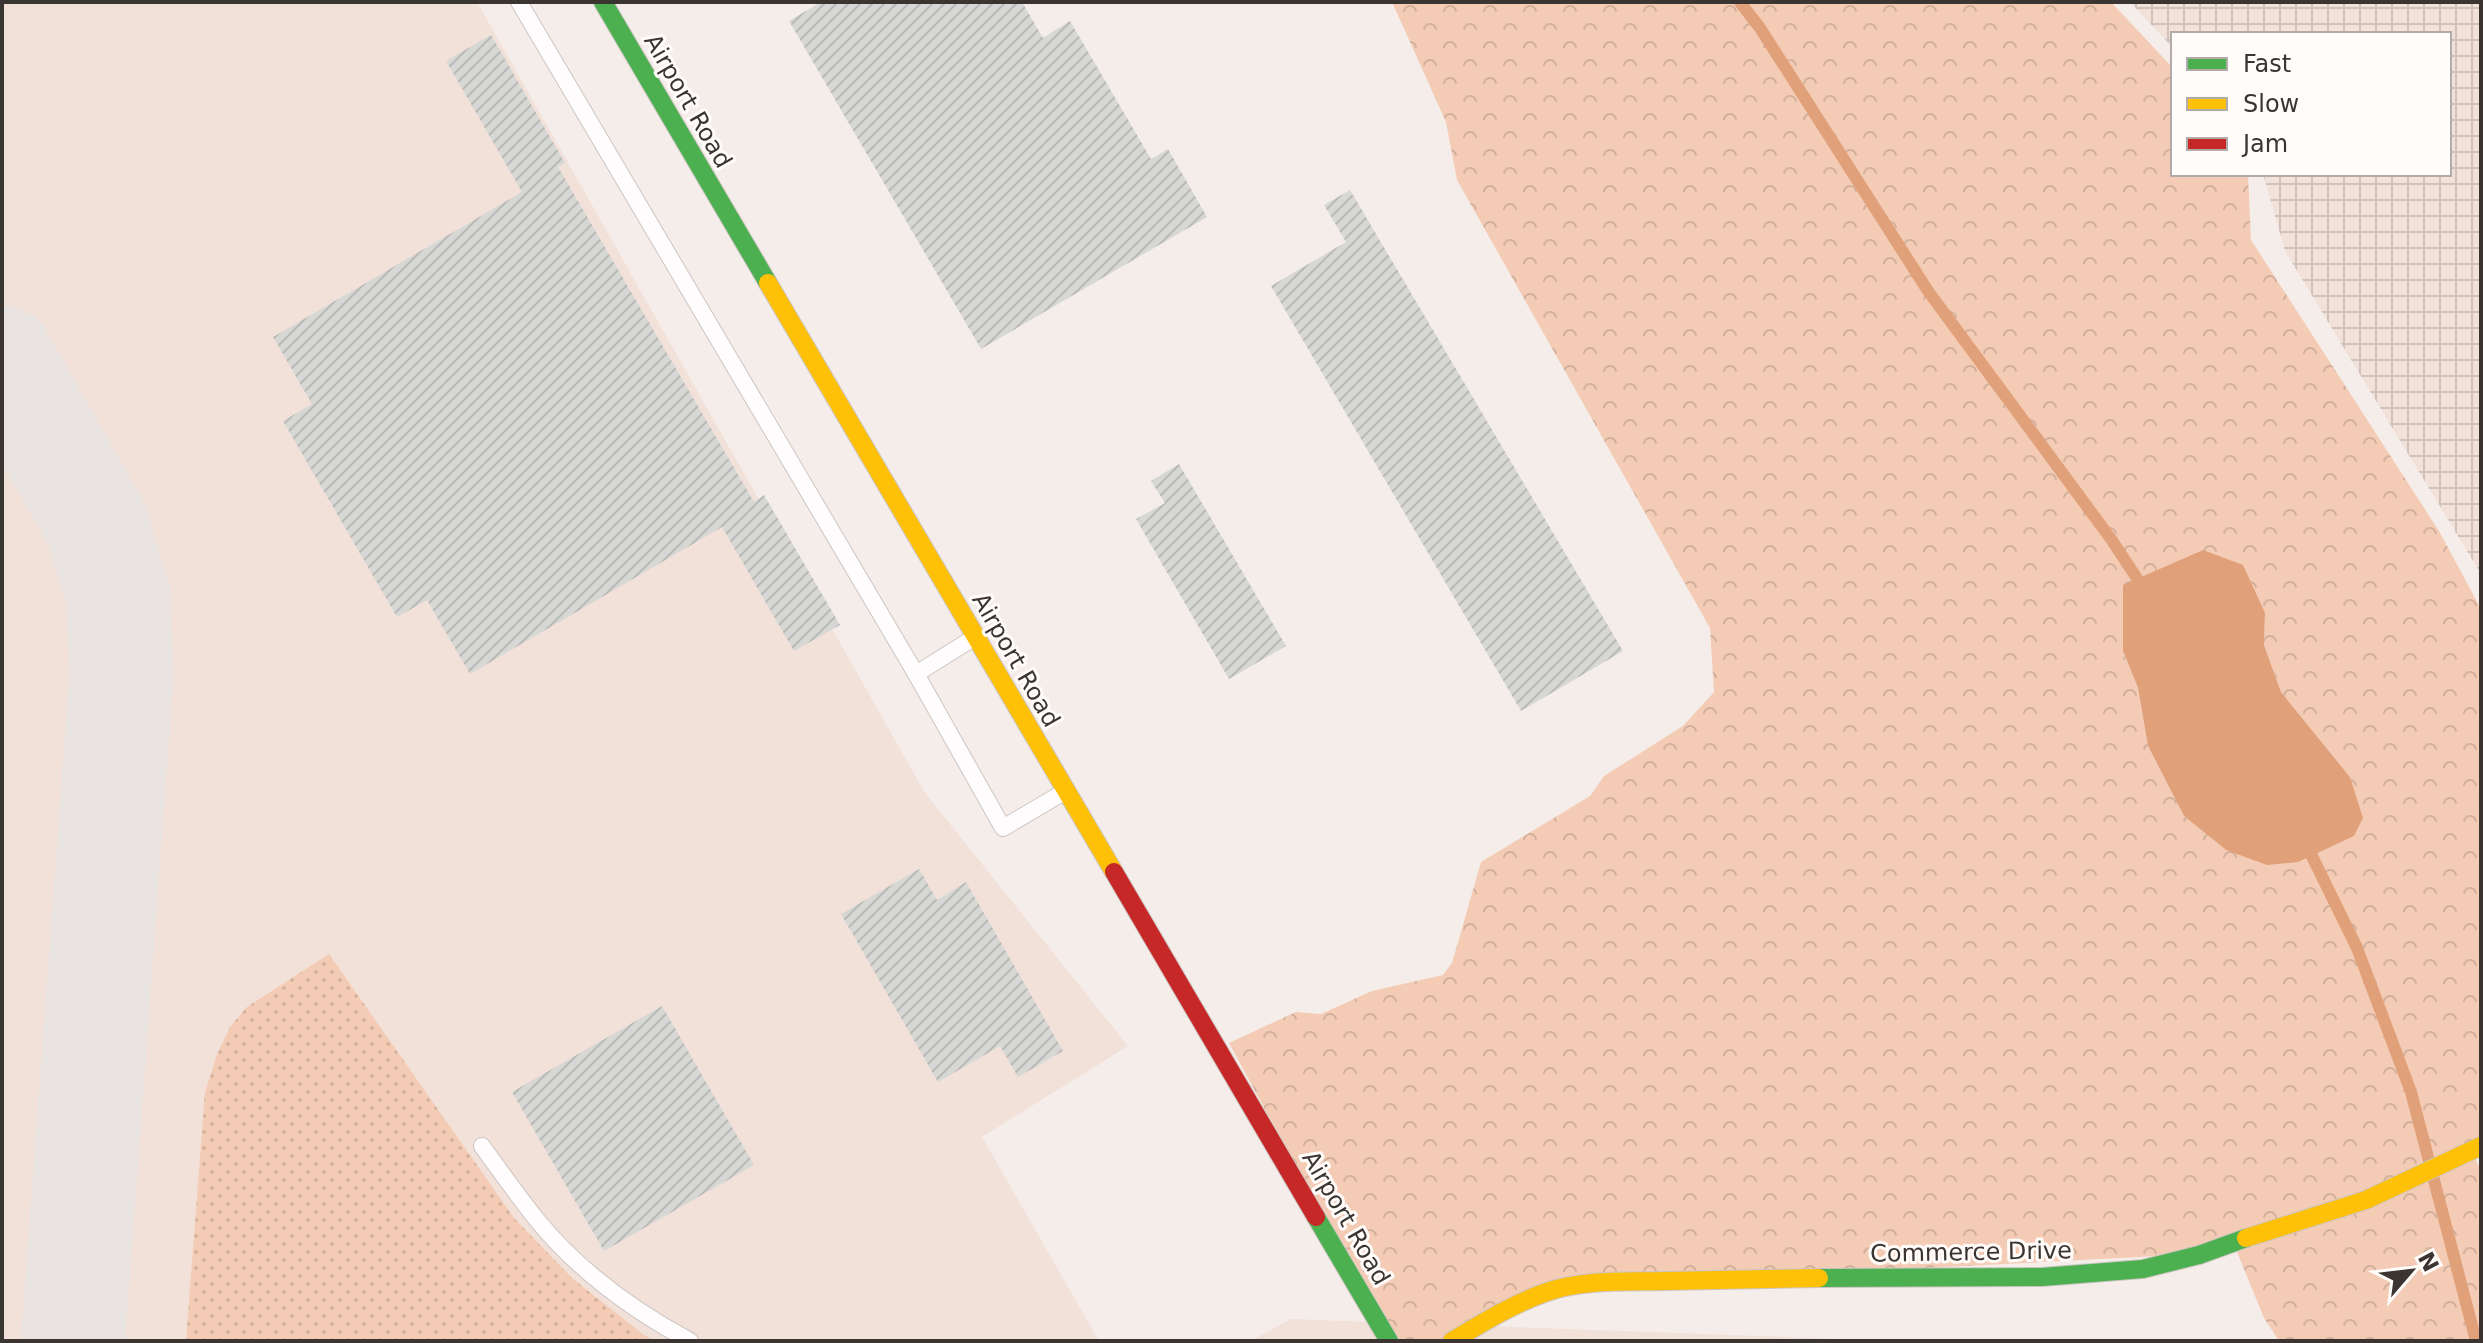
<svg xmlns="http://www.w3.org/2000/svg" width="2483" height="1343" font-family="'DejaVu Sans',sans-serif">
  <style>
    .built { fill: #f1e1d9 }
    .industrial { fill: url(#industrial-grid) }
    .grass { fill: url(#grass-dots) }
    .forest { fill: url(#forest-crowns); fill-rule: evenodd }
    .water { fill: #e0a07a }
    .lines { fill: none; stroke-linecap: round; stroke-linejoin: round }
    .stream { stroke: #e0a07a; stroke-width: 12 }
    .taxiway { stroke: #e8e2e0; stroke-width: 104 }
    .building { fill: url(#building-hatch) }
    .lane-casing { stroke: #ccc5c2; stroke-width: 18 }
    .fast-casing { stroke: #ccc5c2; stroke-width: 20 }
    .slow-casing { stroke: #ccc5c2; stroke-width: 20 }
    .jam-casing { stroke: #ccc5c2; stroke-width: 20 }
    .lane { stroke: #fefcfc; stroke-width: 16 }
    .fast { stroke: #4caf50; stroke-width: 18 }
    .slow { stroke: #ffc107; stroke-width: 18 }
    .jam { stroke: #c62828; stroke-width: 18 }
    .labels { text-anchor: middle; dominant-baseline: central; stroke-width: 6; stroke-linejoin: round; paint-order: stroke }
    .street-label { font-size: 24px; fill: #3b3532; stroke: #fffcfa }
  </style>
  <defs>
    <pattern id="industrial-grid" width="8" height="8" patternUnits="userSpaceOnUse" patternTransform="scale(2)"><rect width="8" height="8" fill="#f1e1d9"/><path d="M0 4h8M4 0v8" fill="none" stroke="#d0c2bb"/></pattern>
    <pattern id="grass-dots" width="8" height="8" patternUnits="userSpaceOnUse" patternTransform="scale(2)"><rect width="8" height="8" fill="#f4ccb5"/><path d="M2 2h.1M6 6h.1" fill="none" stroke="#d2b09c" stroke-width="1.8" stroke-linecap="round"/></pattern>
    <pattern id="forest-crowns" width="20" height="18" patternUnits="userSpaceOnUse" patternTransform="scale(2)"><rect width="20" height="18" fill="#f4ccb5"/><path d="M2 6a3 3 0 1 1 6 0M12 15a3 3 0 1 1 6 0" fill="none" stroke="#d2b09c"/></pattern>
    <pattern id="building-hatch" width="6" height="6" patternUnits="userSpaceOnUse" patternTransform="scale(2)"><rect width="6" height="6" fill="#d7d7d5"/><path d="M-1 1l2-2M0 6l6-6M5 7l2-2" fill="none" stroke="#b9b9b7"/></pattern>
  </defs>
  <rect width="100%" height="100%" fill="#f5ede9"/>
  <!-- built -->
  <g class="built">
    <polygon points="2,2 477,2 925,793 1128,1046 982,1137 1099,1341 2,1341"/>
    <polygon points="1291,1319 1893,1341 1250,1341"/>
  </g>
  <!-- industrial -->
  <polygon class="industrial" points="2130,2 2481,2 2481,574 2285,251 2263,174 2449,174 2449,34 2173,34 2173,48"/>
  <!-- grass -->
  <polygon class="grass" points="329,954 514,1218 573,1279 644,1335 655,1341 186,1341 205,1092 218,1052 230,1027 247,1007"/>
  <!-- forest -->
  <path class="forest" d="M1392,2H2111L2173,68V174H2248L2251,240L2439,531L2481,609V1131L2474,1157L2481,1170V1341H2279L2264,1318L2237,1252L1573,1286L1462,1341H1390L1229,1043L1296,1012L1321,1014L1372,991L1443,975L1452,963L1481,862L1590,796L1604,776L1683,726L1714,692L1710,628L1457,180L1446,122ZM2265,613L2264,645L2281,692L2350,777L2226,850L2184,816L2148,746L2138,688L2123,651Z"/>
  <!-- water -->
  <polygon class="water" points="2203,550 2243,565 2265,613 2264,645 2281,692 2350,777 2363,818 2354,836 2298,862 2267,865 2226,850 2184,816 2148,746 2138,688 2123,651 2123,585"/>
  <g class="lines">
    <!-- stream -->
    <g class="stream">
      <polyline points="1740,2 1760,28 1928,291 2111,539 2146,592"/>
      <polyline points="2306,844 2357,948 2411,1092 2476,1341"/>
    </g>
    <!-- taxiway -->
    <polyline class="taxiway" points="2,358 97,525 119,598 121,682 73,1341"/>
  </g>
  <!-- building -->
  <g class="building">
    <polygon points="821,2 1022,2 1043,38 1070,21 1151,159 1168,149 1207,217 981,349 789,21"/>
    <polygon points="491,35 565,163 558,167 754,502 764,495 840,625 794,651 722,527 470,674 427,600 397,617 283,421 312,404 273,337 522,192 446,61"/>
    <polygon points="1350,190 1623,651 1521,711 1271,286 1346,242 1324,205"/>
    <polygon points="1179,464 1286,646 1229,679 1136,519 1165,503 1151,481"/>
    <polygon points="919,869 937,900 966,882 1063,1051 1018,1077 1000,1046 938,1082 841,914"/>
    <polygon points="662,1006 754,1165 604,1251 512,1092"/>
  </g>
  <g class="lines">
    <defs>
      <g id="lane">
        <polyline points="519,2 916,674 975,637"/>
        <polyline points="916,674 1003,828 1064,792"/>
        <path d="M482,1146C500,1171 518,1196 537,1220C578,1270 634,1311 690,1341"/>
      </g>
      <g id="fast">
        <polyline points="603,2 768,283"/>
        <polyline points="1316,1217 1389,1341"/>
        <polyline points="1819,1278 2042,1277 2143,1269 2199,1255 2246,1238"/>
      </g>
      <g id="slow">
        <polyline points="768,283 1114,872"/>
        <polyline points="2246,1238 2366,1200 2481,1146"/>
        <path d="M1452,1341C1482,1323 1511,1305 1544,1293C1581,1279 1627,1282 1666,1281C1717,1280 1768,1279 1819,1278"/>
      </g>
      <polyline id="jam" points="1114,872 1316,1217"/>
    </defs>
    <!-- lane casing -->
    <use href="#lane" class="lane-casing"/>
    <!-- fast casing -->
    <use href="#fast" class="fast-casing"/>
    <!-- slow casing -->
    <use href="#slow" class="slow-casing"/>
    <!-- jam casing -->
    <use href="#jam" class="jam-casing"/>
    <!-- lane -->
    <use href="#lane" class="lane"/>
    <!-- fast -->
    <use href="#fast" class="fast"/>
    <!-- slow -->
    <use href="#slow" class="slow"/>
    <!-- jam -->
    <use href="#jam" class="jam"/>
  </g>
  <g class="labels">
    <!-- street labels -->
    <g class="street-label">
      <text transform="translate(688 101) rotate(60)">Airport Road</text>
      <text transform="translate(1016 660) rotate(60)">Airport Road</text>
      <text transform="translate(1346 1218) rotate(60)">Airport Road</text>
      <text transform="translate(1971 1252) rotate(-1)">Commerce Drive</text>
    </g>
  </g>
  <!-- border -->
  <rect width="2483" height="1343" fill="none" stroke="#3b3532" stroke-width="8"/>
  <!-- legend -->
  <rect x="2171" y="32" width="280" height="144" fill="#fffcfa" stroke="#b1acaa" stroke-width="2"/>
  <rect x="2187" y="58" width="40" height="12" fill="#4caf50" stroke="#b1acaa" stroke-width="2"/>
  <text x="2243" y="72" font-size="24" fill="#3b3532">Fast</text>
  <rect x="2187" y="98" width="40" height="12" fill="#ffc107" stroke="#b1acaa" stroke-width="2"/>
  <text x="2243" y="112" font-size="24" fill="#3b3532">Slow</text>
  <rect x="2187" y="138" width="40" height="12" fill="#c62828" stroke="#b1acaa" stroke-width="2"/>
  <text x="2243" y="152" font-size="24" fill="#3b3532">Jam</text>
  <!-- north arrow -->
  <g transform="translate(2411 1271) rotate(62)" stroke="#fffcfa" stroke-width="6" paint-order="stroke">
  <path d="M0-6L14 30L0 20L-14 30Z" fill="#3b3532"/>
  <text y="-12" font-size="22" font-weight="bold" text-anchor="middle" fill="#3b3532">N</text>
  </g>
</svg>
